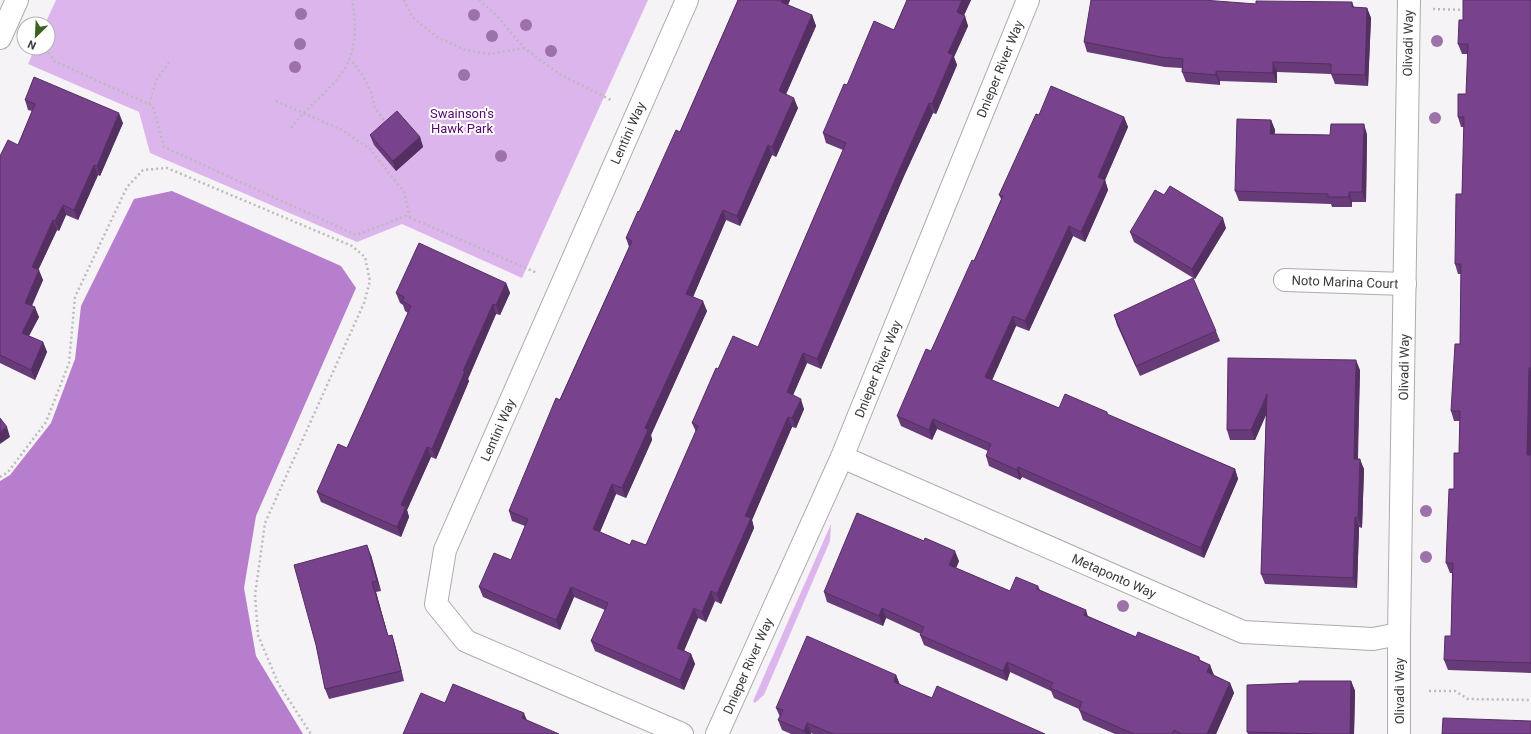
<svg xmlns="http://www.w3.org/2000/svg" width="1531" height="734" font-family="Roboto,sans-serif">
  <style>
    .green { fill: #ddb5ed }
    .water { fill: #b67ecc }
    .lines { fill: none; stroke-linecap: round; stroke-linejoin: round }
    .minor-casing { stroke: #aeabaf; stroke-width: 24 }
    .path { stroke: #bcbabd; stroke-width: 2.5; stroke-dasharray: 2 3; stroke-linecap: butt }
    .minor { stroke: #fff; stroke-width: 22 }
    .tree { fill: #9d72ab }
    .wall { fill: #673a78 }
    .shaded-wall { fill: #542f62 }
    .building { fill: #78438c; stroke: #542f62 }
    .labels { text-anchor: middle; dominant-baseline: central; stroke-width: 4; stroke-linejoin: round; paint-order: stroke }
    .street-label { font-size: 13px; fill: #3a393b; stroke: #fff }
    .park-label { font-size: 13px; fill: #55096c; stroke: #fff }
  </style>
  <rect width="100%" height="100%" fill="#f6f3f7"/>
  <!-- green -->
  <g class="green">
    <polygon points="56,0 648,0 522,278 402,224 357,242 150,153 139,112 28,64 35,48 48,48 48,24 45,24"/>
    <polygon points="831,524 830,541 764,695 755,703 753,701"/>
  </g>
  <!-- water -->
  <polygon class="water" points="172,191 341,266 356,288 256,516 244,588 256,656 303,734 0,734 0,481 10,475 51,423 75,359 81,306 134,199"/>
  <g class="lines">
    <defs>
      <g id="minor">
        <polyline points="0,38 17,0"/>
        <polyline points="1285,280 1405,284"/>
        <polyline points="842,457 1243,632 1373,639 1399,634"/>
        <polyline points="682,734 466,641 436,604 445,550 687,0"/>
        <polyline points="717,734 842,457 1028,0"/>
        <polyline points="1399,734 1399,634 1409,0"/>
      </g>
    </defs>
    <!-- minor casing -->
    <use href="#minor" class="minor-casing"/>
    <!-- path -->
    <g class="path">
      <polyline points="404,0 412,17 437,37 465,50 490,54 524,48"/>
      <polyline points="479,0 497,16 524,48 561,75 613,101"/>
      <polyline points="1433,9 1466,10"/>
      <polyline points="46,48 54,61 153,106 164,147 356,235 406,216 537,273"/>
      <polyline points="349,58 362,74 371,92 375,108 386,123"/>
      <polyline points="276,101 342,130 370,149 404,192 410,218"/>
      <polyline points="149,104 157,79 170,61"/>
      <path d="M291,128C306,108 327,93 341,74C357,53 357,24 352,0"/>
      <polyline points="0,477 8,472 46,422 69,363 75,297 127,187 143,170 167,168 352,246 365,257 370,281 364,303 265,523 255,595 258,635 278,683 311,734"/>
      <polyline points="1429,691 1455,691 1468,699 1531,700"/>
    </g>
    <!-- minor -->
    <use href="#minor" class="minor"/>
  </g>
  <!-- trees -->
  <g class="tree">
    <circle cx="301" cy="14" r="6"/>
    <circle cx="474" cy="15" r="6"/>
    <circle cx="526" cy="25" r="6"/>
    <circle cx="492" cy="36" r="6"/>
    <circle cx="1437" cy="41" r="6"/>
    <circle cx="300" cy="44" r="6"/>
    <circle cx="551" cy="51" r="6"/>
    <circle cx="295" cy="67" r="6"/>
    <circle cx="464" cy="75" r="6"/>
    <circle cx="1435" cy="118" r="6"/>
    <circle cx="501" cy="156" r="6"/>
    <circle cx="1426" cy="511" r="6"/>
    <circle cx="1426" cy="557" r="6"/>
    <circle cx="1123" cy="606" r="6"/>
  </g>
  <!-- wall -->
  <g class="wall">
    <polygon points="738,0 790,0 788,5 812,15 816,26 786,94 798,108 776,157 772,155 740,226 726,220 693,297 707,311 651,435 652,440 626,498 616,494 600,532 630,545 646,545 696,432 692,423 718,369 758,347 843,150 826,143 823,133 847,85 894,30 907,0 971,0 964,15 968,26 954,57 957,65 936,114 933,113 904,176 821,369 807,363 793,395 804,409 796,428 792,427 752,520 754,528 721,604 715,601 706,622 698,618 684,650 691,654 695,664 684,690 595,651 591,641 605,610 574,597 560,630 483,597 479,587 511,560 525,526 512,521 509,511 629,247 626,238 680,132"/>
    <polygon points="1531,0 1531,673 1448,670 1444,660 1451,636 1452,573 1450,573 1446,563 1454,489 1459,453 1460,421 1454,421 1451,411 1460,344 1461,274 1458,274 1455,264 1462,194 1464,127 1461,127 1458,117 1466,94 1468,54 1462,54 1458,44 1463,20"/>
    <polygon points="1256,4 1367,8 1371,18 1368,86 1335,84 1331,74 1277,72 1277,83 1220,81 1220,85 1186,82 1182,72 1182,68 1165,67 1087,52 1084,42"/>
    <polygon points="25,100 123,123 100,176 98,175 78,220 66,215 59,231 57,230 38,270 43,280 32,306 39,317 29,336 43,342 47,352 35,380 0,363 0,156 18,145 32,111 28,110"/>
    <polygon points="1039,115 1124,117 1128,127 1105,180 1108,190 1085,242 1073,236 1029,331 1016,326 992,380 1059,408 1107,412 1108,415 1235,469 1238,479 1204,558 1022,477 1020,480 989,466 986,456 988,451 937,429 932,440 901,426 897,416 931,351 974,261 1001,199 999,195"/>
    <polygon points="1271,120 1275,130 1274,134 1330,135 1367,134 1366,202 1352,202 1352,207 1332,207 1331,204 1239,201 1235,191"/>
    <polygon points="370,135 420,137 423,147 396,171 374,145"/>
    <polygon points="1164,195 1226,228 1195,279 1134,242 1130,232"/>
    <polygon points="506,283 510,293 500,315 496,314 468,379 469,381 436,459 431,457 407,510 409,517 401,537 321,502 317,492 347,448 408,313 405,311 403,305 400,303 396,293"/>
    <polygon points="1114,315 1216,331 1220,341 1140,376 1117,325"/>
    <polygon points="1360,370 1358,459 1364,469 1362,528 1359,527 1357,588 1265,584 1261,574 1266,414 1255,440 1230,440 1227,430"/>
    <polygon points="371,555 381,591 376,592 388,636 392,635 395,645 404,681 329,699 325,689"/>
    <polygon points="959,561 956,568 1010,591 1038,586 1040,590 1088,616 1136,637 1199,657 1200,660 1210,665 1213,675 1230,683 1234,693 1216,734 1115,734 1083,720 1079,709 1054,698 1051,691 1010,672 1007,681 924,645 920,635 921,634 886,618 883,626 827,602 824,592"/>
    <polygon points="896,675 900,685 932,698 1045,734 813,734 811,733 811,734 791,734 782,730 778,720 780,717 776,708"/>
    <polygon points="1351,681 1355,691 1354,734 1248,734 1247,732 1299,683"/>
  </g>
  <!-- shaded-wall -->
  <g class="shaded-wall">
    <polygon points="782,0 790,0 785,12 781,2"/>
    <polygon points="962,0 971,0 961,22 957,12"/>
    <polygon points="1352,2 1356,12 1352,7"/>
    <polygon points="1367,8 1371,18 1368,86 1365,75"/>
    <polygon points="812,15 816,26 783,101 779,91"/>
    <polygon points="965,16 968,26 954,57 957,65 936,114 932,104 948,53"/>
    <polygon points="1273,62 1277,72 1277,83 1273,73"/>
    <polygon points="1216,71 1220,81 1220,85 1216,75"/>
    <polygon points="794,98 798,108 776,157 772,147"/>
    <polygon points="929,103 933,113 904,176 821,369 817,359 901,166"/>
    <polygon points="119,113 123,123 100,176 97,166"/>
    <polygon points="1124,117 1128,127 1105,180 1108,190 1085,242 1081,232 1098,177"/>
    <polygon points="1271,120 1275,130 1274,144 1270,134"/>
    <polygon points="1364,124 1367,134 1366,202 1362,192"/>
    <polygon points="420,137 423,147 396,171 393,161"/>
    <polygon points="768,145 772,155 740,226 737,216"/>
    <polygon points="94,165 98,175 78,220 74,210"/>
    <polygon points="1349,192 1352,202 1352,207 1349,197"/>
    <polygon points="63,205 66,215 59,231 55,221"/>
    <polygon points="723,210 726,220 690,304 686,294"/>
    <polygon points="1223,218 1226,228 1195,279 1192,269"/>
    <polygon points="53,220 57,230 35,277 32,267"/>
    <polygon points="1069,226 1073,236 1029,331 1025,321"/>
    <polygon points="39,270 43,280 28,313 25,303"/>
    <polygon points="506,283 510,293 500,315 496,305"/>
    <polygon points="703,301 707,311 651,435 652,440 626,498 622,488 645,428"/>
    <polygon points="493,304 496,314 468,379 469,381 436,459 432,449 463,371"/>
    <polygon points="35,307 39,317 25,343 22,333"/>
    <polygon points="1013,316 1016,326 989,387 985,377"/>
    <polygon points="43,342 47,352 35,380 31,370"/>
    <polygon points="803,353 807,363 790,402 787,392"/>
    <polygon points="1356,360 1360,370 1357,469 1354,459"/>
    <polygon points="1529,368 1531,373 1531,465 1527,455"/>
    <polygon points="1267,394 1271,404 1255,440 1251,430"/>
    <polygon points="801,399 804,409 796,428 792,418"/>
    <polygon points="788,417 792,427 752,520 754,528 721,604 717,594 745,516"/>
    <polygon points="933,419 937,429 932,440 929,430"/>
    <polygon points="7,427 10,437 0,444 0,432"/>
    <polygon points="427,447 431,457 407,510 409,517 401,537 397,527 401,505"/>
    <polygon points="1360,459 1364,469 1362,528 1358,518"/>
    <polygon points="1018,467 1022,477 1020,480 1017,470"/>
    <polygon points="1235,469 1238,479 1204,558 1201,548"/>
    <polygon points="612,484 616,494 597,539 593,529"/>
    <polygon points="1355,517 1359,527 1357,588 1353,578"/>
    <polygon points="367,545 371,555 381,591 377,581"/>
    <polygon points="955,551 959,561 953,575 949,565"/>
    <polygon points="372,582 376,592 391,646 388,636"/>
    <polygon points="571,587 574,597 560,630 556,620"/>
    <polygon points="711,591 715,601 706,622 702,612"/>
    <polygon points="694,608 698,618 681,658 677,648"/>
    <polygon points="882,608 886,618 883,626 879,616"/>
    <polygon points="1086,610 1089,620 1084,615"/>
    <polygon points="392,635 395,645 404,681 401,671"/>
    <polygon points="691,654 695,664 684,690 680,680"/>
    <polygon points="1007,662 1010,672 1007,681 1003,671"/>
    <polygon points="1210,665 1214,675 1210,682 1207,672"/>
    <polygon points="896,675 900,685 894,682"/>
    <polygon points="1351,681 1355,691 1354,734 1350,734"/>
    <polygon points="1230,683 1234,693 1216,734 1207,734"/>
    <polygon points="524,713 528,723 522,718"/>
    <polygon points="807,723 811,733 811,734 805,734 804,731"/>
  </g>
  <!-- building -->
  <g class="building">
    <polygon points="738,0 782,0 781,2 812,15 779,91 794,98 772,147 768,145 737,216 723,210 686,294 703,301 645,428 648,430 622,488 612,484 593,529 630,545 632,540 646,545 698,426 692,423 716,368 718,369 733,336 758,347 846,143 823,133 844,84 847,85 874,21 894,30 907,0 962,0 957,12 965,16 948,53 953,55 932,104 929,103 901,166 817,359 803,353 787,392 801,399 792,418 788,417 745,516 751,518 717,594 711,591 702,612 694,608 677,648 691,654 680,680 591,641 608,603 571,587 556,620 479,587 494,553 511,560 528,519 509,511 556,398 560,400 632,241 626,238 638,211 639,212 676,130 680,132"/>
    <polygon points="1091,0 1203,0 1256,4 1256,1 1352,2 1352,7 1367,8 1365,75 1331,74 1331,64 1273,62 1273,73 1216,71 1216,75 1182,72 1183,59 1161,57 1084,42"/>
    <polygon points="1463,0 1531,0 1531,368 1529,368 1527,455 1531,455 1531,663 1444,660 1445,636 1451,636 1453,563 1446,563 1449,489 1454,489 1454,453 1459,453 1460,411 1451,411 1455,344 1460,344 1461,264 1455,264 1456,194 1462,194 1464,117 1458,117 1458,94 1466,94 1468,44 1458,44 1459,20 1463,20"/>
    <polygon points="34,77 119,113 97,166 94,165 74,210 63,205 55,221 53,220 32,267 39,270 25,303 35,307 22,333 43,342 31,370 0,355 0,156 8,140 18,145 35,104 25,100"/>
    <polygon points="1051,86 1124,117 1098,177 1105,180 1081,232 1069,226 1025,321 1013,316 985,377 1059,408 1065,394 1107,412 1107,414 1235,469 1201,548 1018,467 1017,470 986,456 991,444 933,419 929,430 897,416 926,349 931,351 972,260 974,261 1003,196 999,195 1036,114 1039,115"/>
    <polygon points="397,111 420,137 393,161 370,135"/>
    <polygon points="1237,119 1271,120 1270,134 1330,135 1331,124 1364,124 1362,192 1349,192 1349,197 1328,197 1328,194 1235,191"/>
    <polygon points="1170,186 1223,218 1192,269 1130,232 1155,190 1164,195"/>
    <polygon points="419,243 506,283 496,305 493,304 463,371 465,371 432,449 427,447 401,505 406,507 397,527 317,492 338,444 347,448 411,306 402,301 404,297 396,293"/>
    <polygon points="1193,278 1216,331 1136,366 1114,315"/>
    <polygon points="1228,358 1356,360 1354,459 1360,459 1358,518 1355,517 1353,578 1261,574 1267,394 1251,430 1227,430"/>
    <polygon points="0,418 7,427 0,432"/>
    <polygon points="857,513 924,541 925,538 955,551 949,565 1010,591 1016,577 1038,586 1037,589 1086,610 1084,615 1136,637 1138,632 1199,657 1199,660 1210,665 1207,672 1230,683 1207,734 1182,734 1174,730 1172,734 1134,734 1079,710 1082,702 1050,688 1053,683 1007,662 1003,671 920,635 924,627 882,608 879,616 824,592"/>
    <polygon points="367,545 377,581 372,582 388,636 392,635 401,671 325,689 316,645 294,565"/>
    <polygon points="807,636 896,675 894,682 932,698 937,686 1045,734 833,734 807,723 804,731 778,720 783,710 776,708"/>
    <polygon points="1299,681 1351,681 1350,734 1322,734 1247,732 1247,685 1299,683"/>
    <polygon points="453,684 524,713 522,718 559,734 403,734 421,693 445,703"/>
    <polygon points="1443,718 1531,721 1531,734 1442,734"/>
  </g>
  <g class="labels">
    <!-- street labels -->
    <g class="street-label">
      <text transform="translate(1408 43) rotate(-89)">Olivadi Way</text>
      <text transform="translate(1000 69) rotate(-68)">Dnieper River Way</text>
      <text transform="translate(628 133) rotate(-66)">Lentini Way</text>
      <text transform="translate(1345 282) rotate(2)">Noto Marina Court</text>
      <text transform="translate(1404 367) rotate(-89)">Olivadi Way</text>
      <text transform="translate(878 369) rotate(-68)">Dnieper River Way</text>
      <text transform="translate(498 430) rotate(-66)">Lentini Way</text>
      <text transform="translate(1114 576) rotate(24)">Metaponto Way</text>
      <text transform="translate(748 666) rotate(-66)">Dnieper River Way</text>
      <text transform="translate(1399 691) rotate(-90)">Olivadi Way</text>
    </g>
    <!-- park labels -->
    <g class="park-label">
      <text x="462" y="113">Swainson's<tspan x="462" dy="15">Hawk Park</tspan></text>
    </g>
  </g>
  <!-- north arrow -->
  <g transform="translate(36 36) rotate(204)"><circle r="19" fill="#ffffff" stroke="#b0b0b1"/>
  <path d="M0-3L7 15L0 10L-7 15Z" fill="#386320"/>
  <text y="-6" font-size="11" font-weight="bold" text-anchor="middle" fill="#3a393b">N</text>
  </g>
</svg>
